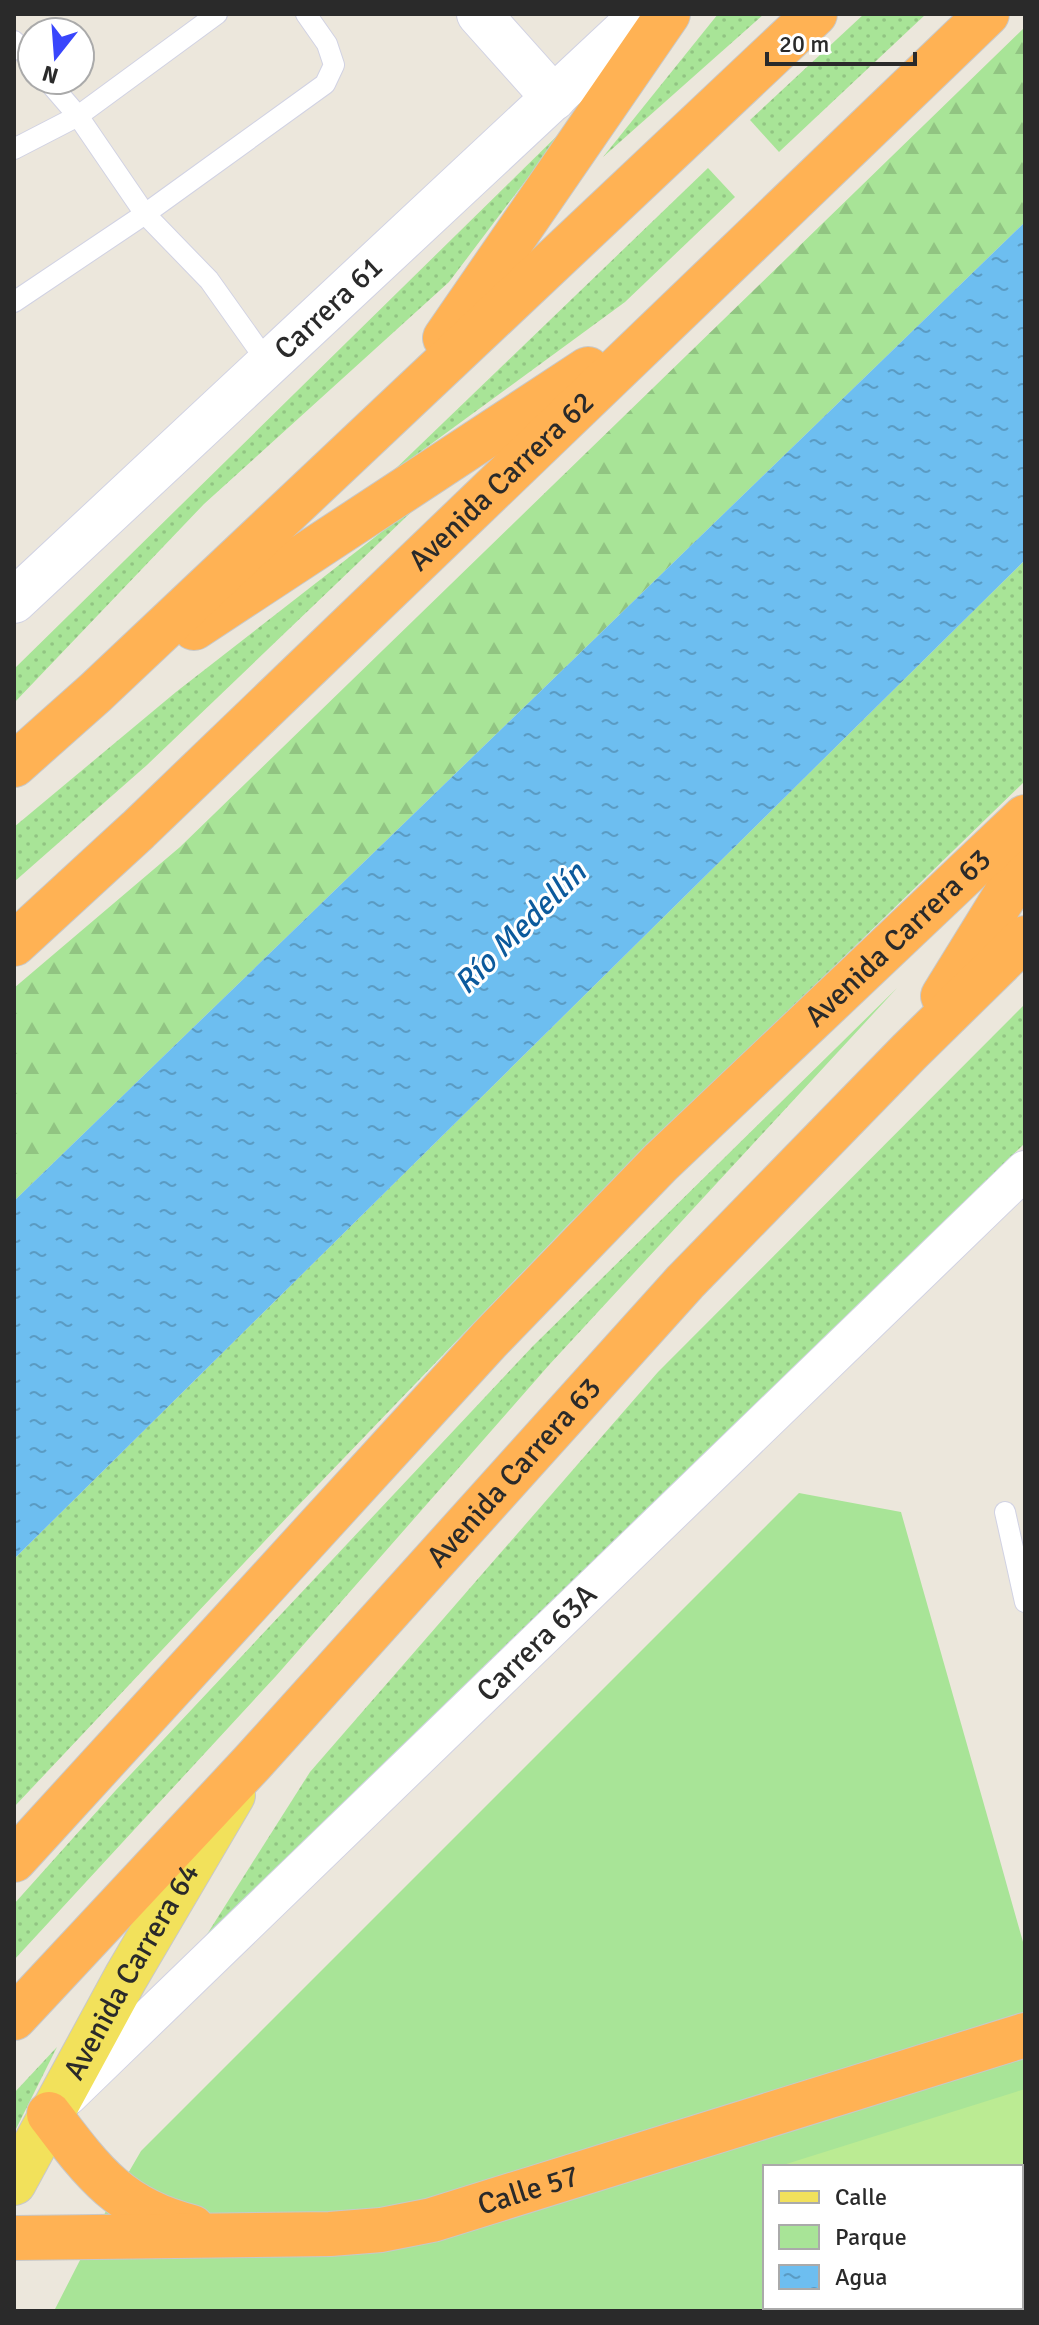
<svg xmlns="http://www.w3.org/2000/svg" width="1039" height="2325" font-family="Signika,sans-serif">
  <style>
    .grass { fill: url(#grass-dots) }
    .forest { fill: url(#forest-firs) }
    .park { fill: #a8e497; fill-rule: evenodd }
    .pitch { fill: #bbeb93 }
    .water { fill: url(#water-ripples) }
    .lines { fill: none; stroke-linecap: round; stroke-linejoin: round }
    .lane-casing { stroke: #d1d2e3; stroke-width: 22 }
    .street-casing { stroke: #d1d2e3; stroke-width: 40 }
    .secondary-casing { stroke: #d1d2e3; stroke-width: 46 }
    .primary-casing { stroke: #c8c8c8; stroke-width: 46 }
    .highway-casing { stroke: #c8c8c8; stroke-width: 46 }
    .lane { stroke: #fff; stroke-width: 20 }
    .street { stroke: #fff; stroke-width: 38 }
    .secondary { stroke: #fff; stroke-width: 44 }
    .primary { stroke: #f2e15b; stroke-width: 44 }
    .highway { stroke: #ffb254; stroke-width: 44 }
    .labels { text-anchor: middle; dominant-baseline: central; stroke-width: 6; stroke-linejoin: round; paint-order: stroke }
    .street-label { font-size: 30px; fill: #2a2a2a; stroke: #fff }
    .water-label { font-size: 32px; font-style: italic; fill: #0c5a9c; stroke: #fff }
  </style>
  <defs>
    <pattern id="grass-dots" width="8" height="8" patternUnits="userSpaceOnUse" patternTransform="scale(2)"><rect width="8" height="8" fill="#a8e497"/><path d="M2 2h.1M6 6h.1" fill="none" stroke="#91c482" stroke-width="1.8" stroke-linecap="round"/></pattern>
    <pattern id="forest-firs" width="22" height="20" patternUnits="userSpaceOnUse" patternTransform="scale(2)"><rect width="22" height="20" fill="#a8e497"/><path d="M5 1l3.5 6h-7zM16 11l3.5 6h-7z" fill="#91c482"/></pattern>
    <pattern id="water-ripples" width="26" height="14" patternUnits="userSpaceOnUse" patternTransform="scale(2)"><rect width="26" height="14" fill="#6dbef0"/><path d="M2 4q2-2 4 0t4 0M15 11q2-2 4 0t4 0" fill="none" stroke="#5a9bc3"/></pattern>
  </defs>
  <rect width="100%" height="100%" fill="#ece7dc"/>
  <!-- grass -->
  <g class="grass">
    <polygon points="718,14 764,14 603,157"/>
    <polygon points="864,14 926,14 779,152 750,120"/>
    <polygon points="567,126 449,282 204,504 14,703 14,669"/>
    <polygon points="708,168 735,197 625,302 390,474"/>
    <polygon points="429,495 147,765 14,882 14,827 176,692"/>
    <polygon points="1025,560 1025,781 567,1226 293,1511 14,1807 14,1559"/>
    <polygon points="897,988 549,1365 276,1676 14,1960 14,1904 116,1790 533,1346"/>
    <polygon points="1025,1004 1025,1143 192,1958 310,1772 658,1372"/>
    <polygon points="57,2047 14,2133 14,2093"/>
  </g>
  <!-- forest -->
  <polygon class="forest" points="1025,27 1025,222 14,1201 14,988 180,847"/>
  <!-- park -->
  <path class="park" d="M799,1493L901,1512L1025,1949V2311H54L98,2225L141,2151ZM765,2167H1021V2307H765Z"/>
  <!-- pitch -->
  <polygon class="pitch" points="1025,2089 1025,2258 1021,2259 1021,2167 783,2165"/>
  <!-- water -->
  <polygon class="water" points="1025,222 1025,560 14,1559 14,1201"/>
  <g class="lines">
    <defs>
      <g id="lane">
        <polyline points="14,41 32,62"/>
        <polyline points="47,80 78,116 145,214 209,280 268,363"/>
        <polyline points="14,149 78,116 217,14"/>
        <polyline points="14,302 145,214 325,84 334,65 327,44 306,14"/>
        <polyline points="1005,1512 1025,1602"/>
      </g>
      <g id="street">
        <path id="s1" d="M68,2096L1025,1170"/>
      </g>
      <g id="secondary">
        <polyline points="479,14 554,98"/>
        <path id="s2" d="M14,601L643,14"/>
      </g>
      <g id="primary">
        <path id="s3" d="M14,2183L126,1977L233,1795"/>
      </g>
      <g id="highway">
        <polyline points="445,338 668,14"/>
        <polyline points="194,628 588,369"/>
        <polyline points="14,765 95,693 815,14"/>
        <path id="s4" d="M14,944L138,830L987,14"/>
        <polyline points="943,996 1025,863"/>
        <path id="s5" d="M14,1860L489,1340L660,1163L1025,817"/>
        <path id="s6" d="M14,2018L252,1763L685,1282L909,1052L1025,938"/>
        <path d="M49,2114C92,2171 119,2209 192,2227"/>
        <path id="s7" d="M14,2238L330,2234L381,2230L432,2220L1025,2035"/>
      </g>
    </defs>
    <!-- lane casing -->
    <use href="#lane" class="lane-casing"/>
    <!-- street casing -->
    <use href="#street" class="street-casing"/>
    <!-- secondary casing -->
    <use href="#secondary" class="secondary-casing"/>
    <!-- primary casing -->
    <use href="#primary" class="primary-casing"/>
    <!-- highway casing -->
    <use href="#highway" class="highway-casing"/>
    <!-- lane -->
    <use href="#lane" class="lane"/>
    <!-- street -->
    <use href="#street" class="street"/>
    <!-- secondary -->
    <use href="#secondary" class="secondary"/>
    <!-- primary -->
    <use href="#primary" class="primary"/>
    <!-- highway -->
    <use href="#highway" class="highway"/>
  </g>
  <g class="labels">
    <!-- street labels -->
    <g class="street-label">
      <text stroke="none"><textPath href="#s2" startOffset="430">Carrera 61</textPath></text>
      <text stroke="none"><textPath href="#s4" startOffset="672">Avenida Carrera 62</textPath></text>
      <text stroke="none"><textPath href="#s5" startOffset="1278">Avenida Carrera 63</textPath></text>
      <text stroke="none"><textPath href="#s6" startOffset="740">Avenida Carrera 63</textPath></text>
      <text stroke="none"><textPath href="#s1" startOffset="652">Carrera 63A</textPath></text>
      <text stroke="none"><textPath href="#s3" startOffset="242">Avenida Carrera 64</textPath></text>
      <text stroke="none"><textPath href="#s7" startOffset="520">Calle 57</textPath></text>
    </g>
    <!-- water labels -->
    <g class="water-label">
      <text transform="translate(520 928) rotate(-45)">Río Medellín</text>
    </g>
  </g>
  <!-- border -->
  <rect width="1039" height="2325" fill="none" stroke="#2a2a2a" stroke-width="32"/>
  <!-- legend -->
  <rect x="763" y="2165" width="260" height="144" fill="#ffffff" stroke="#aaaaaa" stroke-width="2"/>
  <rect x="779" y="2191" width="40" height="12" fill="#f2e15b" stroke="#aaaaaa" stroke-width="2"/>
  <text x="835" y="2205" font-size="24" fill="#2a2a2a">Calle</text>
  <rect x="779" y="2225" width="40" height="24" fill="#a8e497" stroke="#aaaaaa" stroke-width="2"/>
  <text x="835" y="2245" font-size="24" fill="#2a2a2a">Parque</text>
  <rect x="779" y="2265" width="40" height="24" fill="url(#water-ripples)" stroke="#aaaaaa" stroke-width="2"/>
  <text x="835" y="2285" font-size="24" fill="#2a2a2a">Agua</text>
  <!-- north arrow -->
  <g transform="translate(56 56) rotate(197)"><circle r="38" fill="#ffffff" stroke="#aaaaaa" stroke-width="2"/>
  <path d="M0-6L14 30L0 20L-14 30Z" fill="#3946fc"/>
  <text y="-12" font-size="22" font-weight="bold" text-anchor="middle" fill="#2a2a2a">N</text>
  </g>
  <!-- scale -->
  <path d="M767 52v12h148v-12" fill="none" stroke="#2a2a2a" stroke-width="4"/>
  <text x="779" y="52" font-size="24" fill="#2a2a2a" stroke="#ffffff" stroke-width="6" paint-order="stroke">20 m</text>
</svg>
